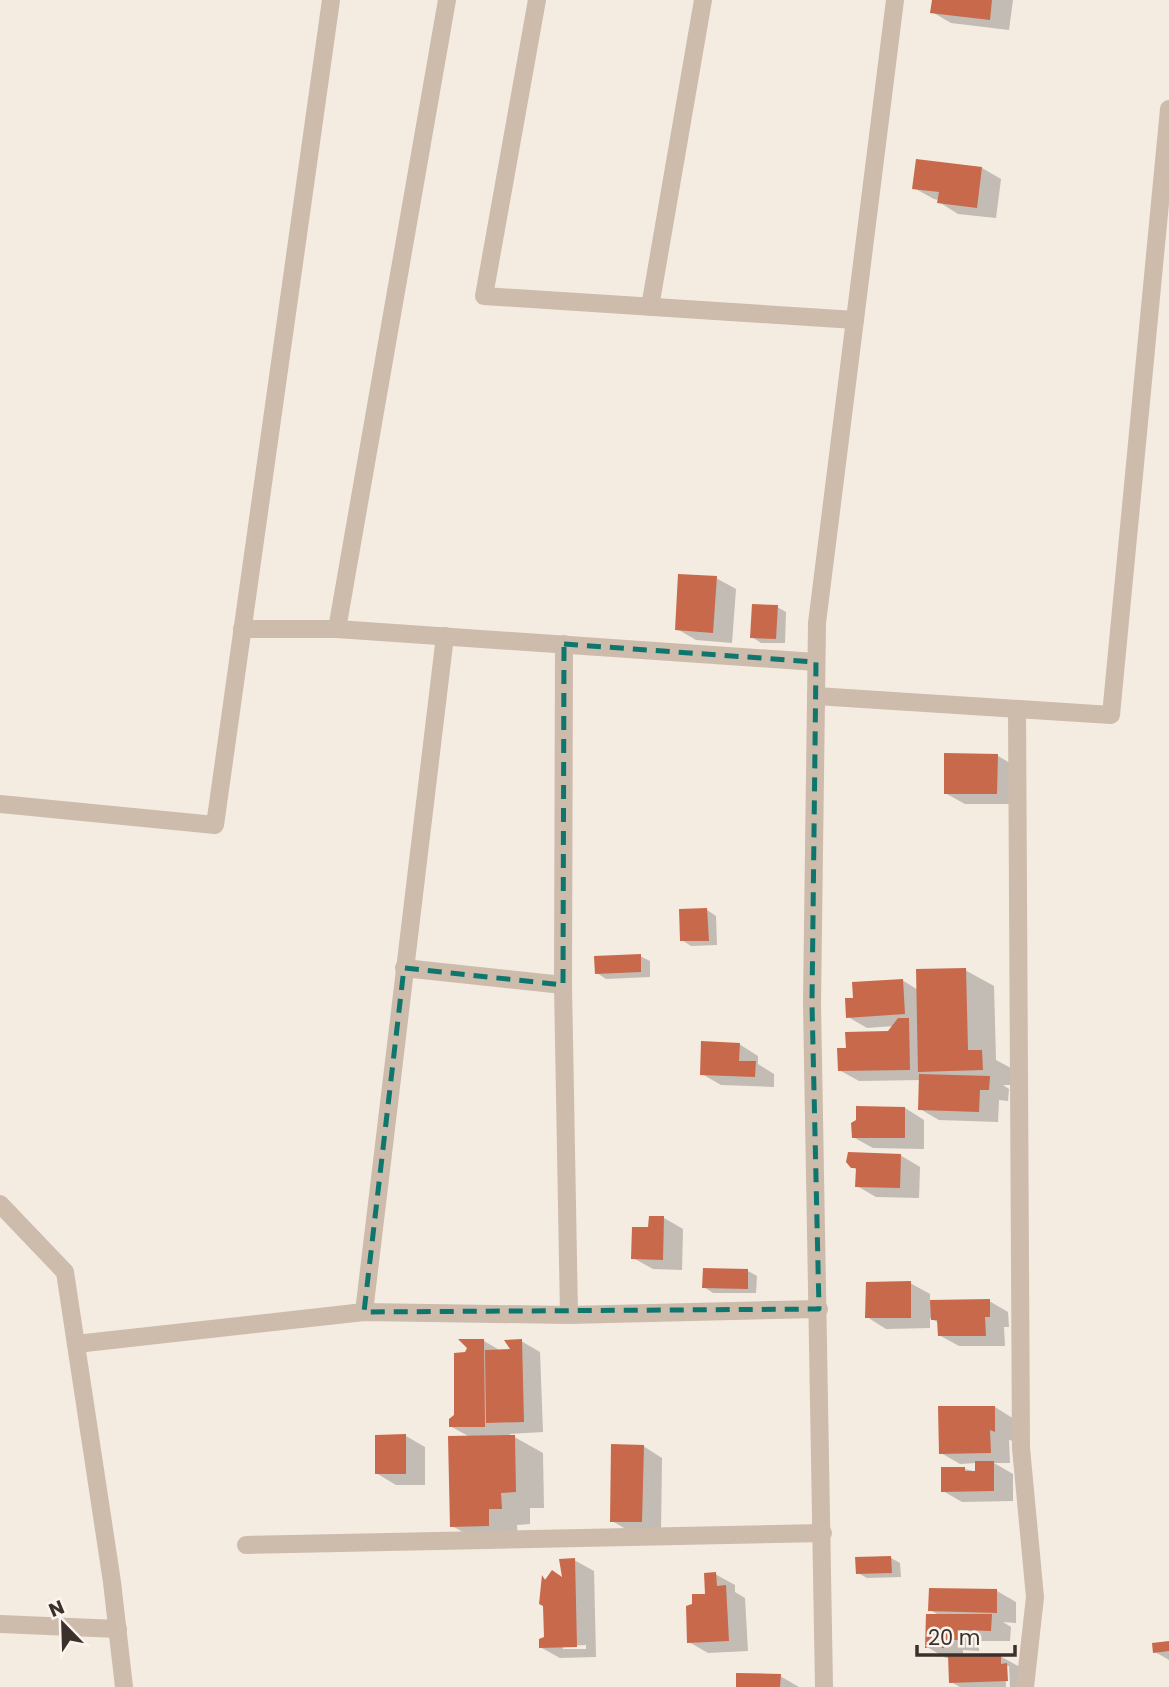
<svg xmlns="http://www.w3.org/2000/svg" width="1169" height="1687" font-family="Poppins,sans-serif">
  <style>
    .shadow { fill: #0003; fill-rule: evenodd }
    .building { fill: #c8694b }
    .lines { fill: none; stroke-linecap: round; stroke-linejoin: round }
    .minor { stroke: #cdbbac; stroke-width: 18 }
    .marked { fill: none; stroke: #0f766e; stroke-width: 5; stroke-dasharray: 14 9; stroke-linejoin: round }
  </style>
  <rect width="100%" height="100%" fill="#f4ebe1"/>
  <!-- shadow -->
  <g class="shadow">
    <polygon points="934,0 1013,0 1009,30 951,23 932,12"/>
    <polygon points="982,168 1001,179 996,218 958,214 939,202 939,200 934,199 914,188"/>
    <polygon points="716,578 736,589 732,643 696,640 677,629"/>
    <polygon points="777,607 786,612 785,643 761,643 752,637"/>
    <polygon points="998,756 1017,767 1016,804 965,804 945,793"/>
    <polygon points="707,910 716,916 717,945 691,946 682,940"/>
    <polygon points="640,956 650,961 650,977 606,979 597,973"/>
    <polygon points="965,970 994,986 996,1060 1011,1068 1011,1085 1003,1085 1009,1089 1008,1101 999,1100 998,1122 939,1120 920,1109 921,1080 859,1081 839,1070 847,1050 889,1033 894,1026 867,1028 848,1017 855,999 902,980 918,990"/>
    <polygon points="739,1044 758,1056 758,1064 774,1074 774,1087 721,1085 702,1074"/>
    <polygon points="905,1108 924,1120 924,1149 873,1148 853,1137"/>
    <polygon points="900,1155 920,1167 919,1198 876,1197 857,1186 857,1170 852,1167"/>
    <polygon points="664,1218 683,1229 682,1270 653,1269 633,1258 650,1229"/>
    <polygon points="748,1271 757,1276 756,1293 713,1293 704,1287"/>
    <polygon points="910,1283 930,1294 930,1302 989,1301 1008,1312 1009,1327 1004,1327 1005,1346 959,1346 939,1335 939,1323 930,1318 930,1328 886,1329 867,1317"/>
    <polygon points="484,1341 501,1351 513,1351 521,1341 540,1352 543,1432 509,1434 543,1453 544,1508 530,1508 530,1524 517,1525 518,1542 481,1542 452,1526 470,1437 450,1426 456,1416 467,1354"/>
    <polygon points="995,1407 1014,1419 1014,1441 1009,1440 1010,1463 994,1463 1013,1474 1013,1501 962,1502 943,1491 965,1469 977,1472 976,1463 960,1464 941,1453"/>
    <polygon points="406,1436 425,1447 425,1485 396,1485 376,1473"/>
    <polygon points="643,1446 662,1458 661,1532 631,1532 612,1521"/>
    <polygon points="891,1558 900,1563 901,1577 867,1578 858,1573"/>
    <path d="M574,1560L594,1571L596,1657L560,1658L540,1647L545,1638L543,1578L547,1580L564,1579ZM586,1645V1649H563V1646Z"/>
    <polygon points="715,1574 735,1585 735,1592 745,1598 748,1651 708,1653 689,1642"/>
    <polygon points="997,1591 1016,1602 1016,1623 1003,1622 1011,1627 1010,1641 979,1641 979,1651 963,1650 963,1657 1000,1656 1020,1667 1026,1687 1010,1687 1009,1666 1005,1666 1006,1687 960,1687 951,1682 950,1658 946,1658 927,1647 939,1615 930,1610"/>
    <polygon points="1169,1643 1169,1660 1155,1652"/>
    <polygon points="780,1676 799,1687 737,1687"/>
  </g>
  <!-- building -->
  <g class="building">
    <polygon points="932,0 992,0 990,20 930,13"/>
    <polygon points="916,159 982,167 977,208 937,203 939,192 912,189"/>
    <polygon points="678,574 717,576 713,633 675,630"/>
    <polygon points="752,604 778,605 776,639 750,638"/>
    <polygon points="944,753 998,754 997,794 944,794"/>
    <polygon points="707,908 709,941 680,941 679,909"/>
    <polygon points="641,954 641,972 595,974 594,956"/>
    <polygon points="966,968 968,1050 982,1050 983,1070 918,1072 916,969"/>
    <polygon points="903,979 905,1014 846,1018 845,998 853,998 852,982"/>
    <polygon points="898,1018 909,1018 910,1070 838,1071 837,1048 846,1048 845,1032 888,1031"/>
    <polygon points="701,1041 740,1043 739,1061 756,1061 755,1077 700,1075"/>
    <polygon points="919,1074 990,1076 989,1090 980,1090 979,1112 918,1110"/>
    <polygon points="856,1106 905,1107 905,1138 852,1138 851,1123 856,1120"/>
    <polygon points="848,1152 901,1154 900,1188 855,1187 856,1168 851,1168 846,1162"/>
    <polygon points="649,1216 664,1216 663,1260 631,1259 632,1227 648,1227"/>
    <polygon points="703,1268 748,1269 748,1289 702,1288"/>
    <polygon points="911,1281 911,1318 865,1318 866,1282"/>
    <polygon points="990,1299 990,1317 985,1317 986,1336 938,1336 937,1320 931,1320 930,1300"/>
    <polygon points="458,1339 484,1339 485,1427 449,1427 449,1419 454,1415 454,1353 465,1352 467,1348"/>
    <polygon points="522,1339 524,1422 486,1423 485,1350 510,1349 504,1340"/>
    <polygon points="938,1406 995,1406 995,1432 990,1430 991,1453 939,1454"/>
    <polygon points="406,1434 406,1474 375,1474 375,1435"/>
    <polygon points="515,1435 516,1492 501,1493 502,1509 489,1509 489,1526 450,1527 448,1436"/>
    <polygon points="611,1444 644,1445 642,1522 610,1522"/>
    <polygon points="975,1461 994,1461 994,1491 941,1492 941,1467 965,1467 965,1471 975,1471"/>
    <polygon points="891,1556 892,1573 856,1574 855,1557"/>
    <polygon points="575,1558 577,1647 539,1648 539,1639 544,1637 543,1606 539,1604 542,1575 545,1580 552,1570 562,1577 559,1559"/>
    <polygon points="716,1572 717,1586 726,1585 729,1641 687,1643 686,1606 692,1604 692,1594 705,1594 704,1573"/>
    <polygon points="929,1588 997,1589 997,1613 928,1611"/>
    <polygon points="926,1614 992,1614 991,1631 960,1630 960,1640 944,1640 944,1648 925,1648"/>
    <polygon points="1169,1641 1169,1651 1153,1653 1152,1643"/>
    <polygon points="1001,1654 1001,1664 1007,1663 1008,1681 949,1683 948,1655"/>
    <polygon points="736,1673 781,1674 780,1687 736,1687"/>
  </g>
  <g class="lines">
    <!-- minor -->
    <g class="minor">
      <polyline points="537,0 484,296 855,320"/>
      <polyline points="650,307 703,0"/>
      <polyline points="242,629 337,629 816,662"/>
      <polyline points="337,629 447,0"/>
      <polyline points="564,644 563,985 569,1315"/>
      <polyline points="816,696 1111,715 1169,109"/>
      <polyline points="1017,709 1021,1448 1035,1597 1025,1687"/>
      <polyline points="0,804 215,825 331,0"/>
      <polyline points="404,968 563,985"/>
      <polyline points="0,1204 65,1272 112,1582 124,1687"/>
      <polyline points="364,1312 445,636"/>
      <polyline points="76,1344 364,1312 569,1315 819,1309"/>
      <polyline points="246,1545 823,1533"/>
      <polyline points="0,1624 118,1629"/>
      <polyline points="824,1687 812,1003 817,623 895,0"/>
    </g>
  </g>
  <!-- marked area -->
  <path class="marked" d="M564,644L816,662L812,1003L819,1309L364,1312L404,968L563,985Z"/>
  <!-- north arrow -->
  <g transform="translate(63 1624) rotate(337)" stroke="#fbf5ee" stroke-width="5" paint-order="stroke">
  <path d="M0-5L12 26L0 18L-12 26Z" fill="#3b302b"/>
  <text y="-10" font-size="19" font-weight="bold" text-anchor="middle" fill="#3b302b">N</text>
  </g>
  <!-- scale -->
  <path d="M917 1645v10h98v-10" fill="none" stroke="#3b302b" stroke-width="3.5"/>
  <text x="928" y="1645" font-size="21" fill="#3b302b" stroke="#fbf5ee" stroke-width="5" paint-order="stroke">20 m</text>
</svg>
